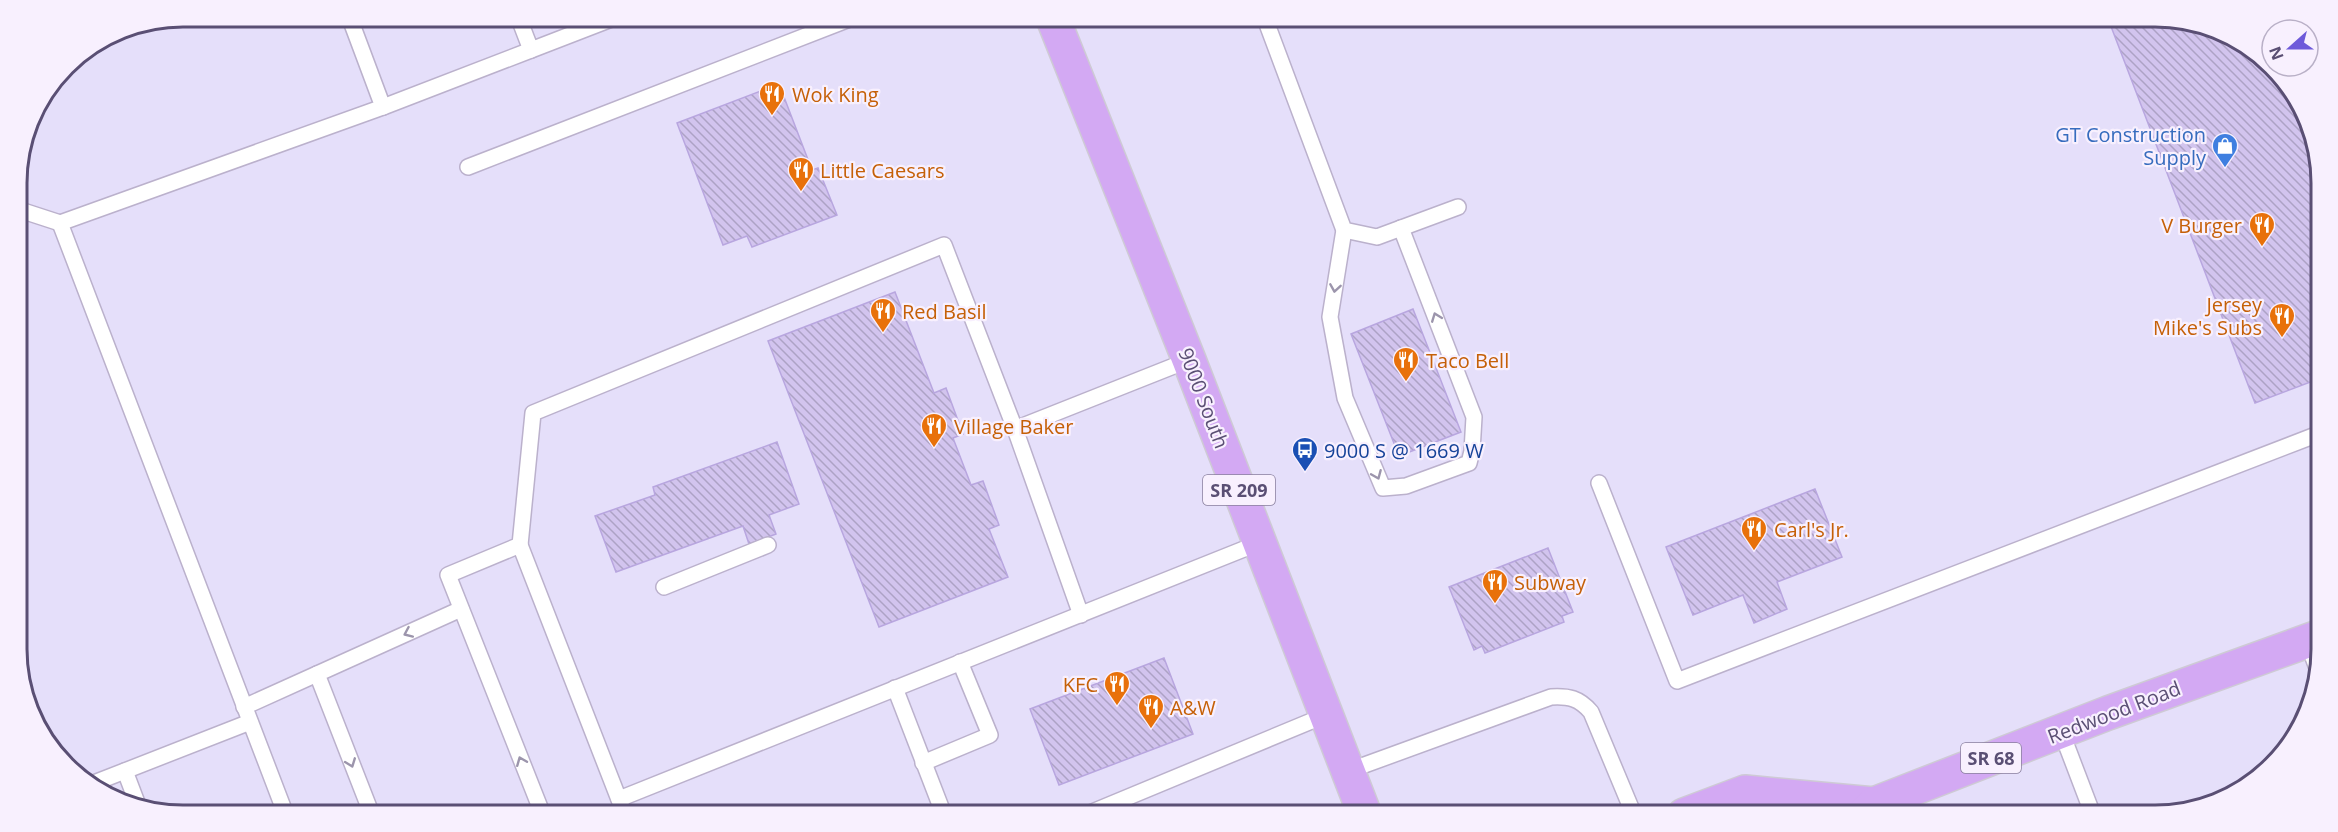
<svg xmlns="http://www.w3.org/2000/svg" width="2338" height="832" font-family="'Open Sans',sans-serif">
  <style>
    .commercial { fill: #e5dffa }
    .building { fill: url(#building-back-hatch); stroke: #b8a6df; stroke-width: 1.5 }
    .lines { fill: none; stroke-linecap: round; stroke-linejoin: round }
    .service-casing { stroke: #bbb1cc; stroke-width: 18 }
    .primary-casing { stroke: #cecad5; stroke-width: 36 }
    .service { stroke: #fff; stroke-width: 15 }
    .primary { stroke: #d3a9f3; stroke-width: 33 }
    .oneway { stroke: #9c95ac }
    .labels { text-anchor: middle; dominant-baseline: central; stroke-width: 4.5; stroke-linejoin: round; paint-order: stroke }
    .shield { fill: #f8f0fe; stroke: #897f9d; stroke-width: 1.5 }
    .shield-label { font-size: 18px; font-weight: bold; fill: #5a4f74 }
    .food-label { font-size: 20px; fill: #c56008; stroke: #f8f0fe; text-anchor: start }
    .shop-label { font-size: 20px; fill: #366cbe; stroke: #f8f0fe; text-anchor: end }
    .street-label { font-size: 20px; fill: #5a4f74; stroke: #f8f0fe }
    .transit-label { font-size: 20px; fill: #164399; stroke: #f8f0fe; text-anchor: start }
    .rim { fill: none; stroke: #5a4f74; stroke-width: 3 }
  </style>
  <defs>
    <pattern id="building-back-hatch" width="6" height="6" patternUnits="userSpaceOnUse" patternTransform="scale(1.5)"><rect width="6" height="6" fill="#d2c4ee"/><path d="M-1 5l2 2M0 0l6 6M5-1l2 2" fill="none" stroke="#ada2c5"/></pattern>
  </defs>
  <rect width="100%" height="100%" fill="#f3eafb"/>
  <!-- commercial -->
  <polygon class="commercial" points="183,16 2155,17 2208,25 2281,73 2320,161 2321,649 2313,702 2257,781 2166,815 183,815 130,807 57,759 20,681 17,171 34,109 73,58 119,29"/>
  <!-- building -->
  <g class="building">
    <polygon points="2107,16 2155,16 2208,25 2281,73 2320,161 2321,378 2255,403"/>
    <polygon points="779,84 812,170 818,168 837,215 752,247 747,236 723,245 677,123"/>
    <polygon points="895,292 934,393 946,388 963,434 953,438 971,485 983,481 999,525 989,529 1008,577 879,627 768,341"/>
    <polygon points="1413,309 1461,432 1399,456 1351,334"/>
    <polygon points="777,442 799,504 769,515 776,534 749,544 743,526 616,572 595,516 655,495 653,487"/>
    <polygon points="1815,489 1842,557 1777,582 1787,609 1754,623 1743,595 1693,615 1666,547"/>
    <polygon points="1548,548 1573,612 1562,616 1564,622 1485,653 1482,646 1474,650 1449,587"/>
    <polygon points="1164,658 1193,734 1059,785 1030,709"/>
  </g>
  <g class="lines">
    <defs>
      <g id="service">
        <polyline points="518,16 531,50 619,16"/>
        <polyline points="1264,16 1344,230 1377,237 1458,207"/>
        <polyline points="383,107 531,50"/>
        <polyline points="468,167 857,16"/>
        <polyline points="17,209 60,223"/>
        <polyline points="1344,230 1330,317 1345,398 1383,488 1406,486 1469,463 1472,451 1474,417 1401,228"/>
        <polyline points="1015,429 1189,360"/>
        <polyline points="1599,483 1677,681 2321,433"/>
        <polyline points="520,545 625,815"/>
        <polyline points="664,587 768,545"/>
        <polyline points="2307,641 2318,671"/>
        <polyline points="895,688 944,815"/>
        <polyline points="244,707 317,674"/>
        <polyline points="2061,731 2093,815"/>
        <polyline points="923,763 990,735 960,662"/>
        <polyline points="125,771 139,808"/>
        <path d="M1348,771L1551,697C1569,696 1579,698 1591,712L1634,815"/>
        <polyline points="94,783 250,722"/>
        <polyline points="619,799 1259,543"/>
        <polyline points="286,815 60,223 383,107 349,16"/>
        <polyline points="372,815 317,674 461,609"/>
        <polyline points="543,815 448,575 520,545 533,413 944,245 1015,429 1081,615"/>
        <polyline points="1085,815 1326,715"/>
      </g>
      <g id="primary">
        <polyline points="1052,16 1189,360 1365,815"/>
        <polyline points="1684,815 1745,792 1874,804"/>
        <polyline points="1863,815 1874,804 2108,713 2321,636"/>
      </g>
    </defs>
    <!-- service casing -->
    <use href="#service" class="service-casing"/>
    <!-- primary casing -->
    <use href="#primary" class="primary-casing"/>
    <!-- service -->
    <use href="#service" class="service"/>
    <!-- primary -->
    <use href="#primary" class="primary"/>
  </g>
  <!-- one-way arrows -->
  <defs><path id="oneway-chevron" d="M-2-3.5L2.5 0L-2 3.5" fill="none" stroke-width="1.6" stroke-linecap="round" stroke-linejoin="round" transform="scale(1.5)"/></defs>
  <g class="oneway">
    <use href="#oneway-chevron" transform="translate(1335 288) rotate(99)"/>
    <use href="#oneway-chevron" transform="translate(1436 317) rotate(-111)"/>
    <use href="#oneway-chevron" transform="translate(1377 475) rotate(67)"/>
    <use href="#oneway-chevron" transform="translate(408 633) rotate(156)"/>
    <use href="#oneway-chevron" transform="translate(521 761) rotate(-112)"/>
    <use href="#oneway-chevron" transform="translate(351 763) rotate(69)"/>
  </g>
  <!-- icons -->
  <defs>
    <symbol id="restaurant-pin" viewBox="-11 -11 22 30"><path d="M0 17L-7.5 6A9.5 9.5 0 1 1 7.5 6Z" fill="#e8710a" stroke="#f8f0fe"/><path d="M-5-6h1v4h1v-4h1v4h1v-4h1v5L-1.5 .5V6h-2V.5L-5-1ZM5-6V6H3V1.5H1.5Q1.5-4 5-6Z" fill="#fff"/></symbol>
    <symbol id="shop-pin" viewBox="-11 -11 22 30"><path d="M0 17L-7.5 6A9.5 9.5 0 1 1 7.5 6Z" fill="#3f7fe0" stroke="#f8f0fe"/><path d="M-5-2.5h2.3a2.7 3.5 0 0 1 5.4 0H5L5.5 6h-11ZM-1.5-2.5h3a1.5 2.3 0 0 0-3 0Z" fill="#fff"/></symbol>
    <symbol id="bus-pin" viewBox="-11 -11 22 30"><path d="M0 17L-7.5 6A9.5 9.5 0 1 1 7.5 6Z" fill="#1a4fb4" stroke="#f8f0fe"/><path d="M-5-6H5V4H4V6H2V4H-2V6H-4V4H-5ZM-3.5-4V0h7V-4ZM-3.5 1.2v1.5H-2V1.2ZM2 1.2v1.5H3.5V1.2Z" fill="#fff"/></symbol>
  </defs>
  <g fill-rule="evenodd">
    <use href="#restaurant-pin" x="757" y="79" width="30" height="40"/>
    <use href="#shop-pin" x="2210" y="131" width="30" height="40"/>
    <use href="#restaurant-pin" x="786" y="155" width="30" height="40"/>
    <use href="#restaurant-pin" x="2247" y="210" width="30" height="40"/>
    <use href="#restaurant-pin" x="868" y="296" width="30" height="40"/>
    <use href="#restaurant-pin" x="2267" y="301" width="30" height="40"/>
    <use href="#restaurant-pin" x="1391" y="345" width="30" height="40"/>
    <use href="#restaurant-pin" x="919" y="411" width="30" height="40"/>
    <use href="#bus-pin" x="1290" y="435" width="30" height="40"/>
    <use href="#restaurant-pin" x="1739" y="514" width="30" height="40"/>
    <use href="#restaurant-pin" x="1480" y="567" width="30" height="40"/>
    <use href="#restaurant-pin" x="1102" y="669" width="30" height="40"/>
    <use href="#restaurant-pin" x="1136" y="692" width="30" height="40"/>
  </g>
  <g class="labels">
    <!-- shield labels -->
    <g class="shield">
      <rect x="1203" y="475" width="72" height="30" rx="4.5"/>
      <rect x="1961" y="743" width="60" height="30" rx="4.5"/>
    </g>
    <g class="shield-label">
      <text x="1239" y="490">SR 209</text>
      <text x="1991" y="758">SR 68</text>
    </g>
    <!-- food labels -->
    <g class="food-label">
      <text x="792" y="94">Wok King</text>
      <text x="820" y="170">Little Caesars</text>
      <text x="2242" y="225" text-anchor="end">V Burger</text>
      <text x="2262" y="304" text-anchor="end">Jersey<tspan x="2262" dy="23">Mike's Subs</tspan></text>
      <text x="902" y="311">Red Basil</text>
      <text x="1426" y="360">Taco Bell</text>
      <text x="954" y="426">Village Baker</text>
      <text x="1774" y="529">Carl's Jr.</text>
      <text x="1514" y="582">Subway</text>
      <text x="1098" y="684" text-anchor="end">KFC</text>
      <text x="1170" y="707">A&amp;W</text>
    </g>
    <!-- shop labels -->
    <g class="shop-label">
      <text x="2206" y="134">GT Construction<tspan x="2206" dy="23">Supply</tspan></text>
    </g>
    <!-- street labels -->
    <g class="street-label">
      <text transform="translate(1204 398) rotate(69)">9000 South</text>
      <text transform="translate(2114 712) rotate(-21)">Redwood Road</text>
    </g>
    <!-- transit labels -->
    <g class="transit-label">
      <text x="1324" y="450">9000 S @ 1669 W</text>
    </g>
  </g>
  <!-- crop -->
  <path d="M0 0H2338V832H0ZM183 27H2155A156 156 0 0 1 2311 183V649A156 156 0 0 1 2155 805H183A156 156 0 0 1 27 649V183A156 156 0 0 1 183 27Z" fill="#f8f0fe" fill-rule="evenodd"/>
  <path class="rim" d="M183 27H2155A156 156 0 0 1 2311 183V649A156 156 0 0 1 2155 805H183A156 156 0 0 1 27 649V183A156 156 0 0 1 183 27Z"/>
  <!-- north arrow -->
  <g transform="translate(2290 48) rotate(249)"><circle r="28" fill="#f8f0fe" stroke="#b9b0c7" stroke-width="1.5"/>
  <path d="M0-4.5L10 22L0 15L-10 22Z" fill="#6e5ada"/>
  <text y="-9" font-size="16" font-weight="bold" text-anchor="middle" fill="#5a4f74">N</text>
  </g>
</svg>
